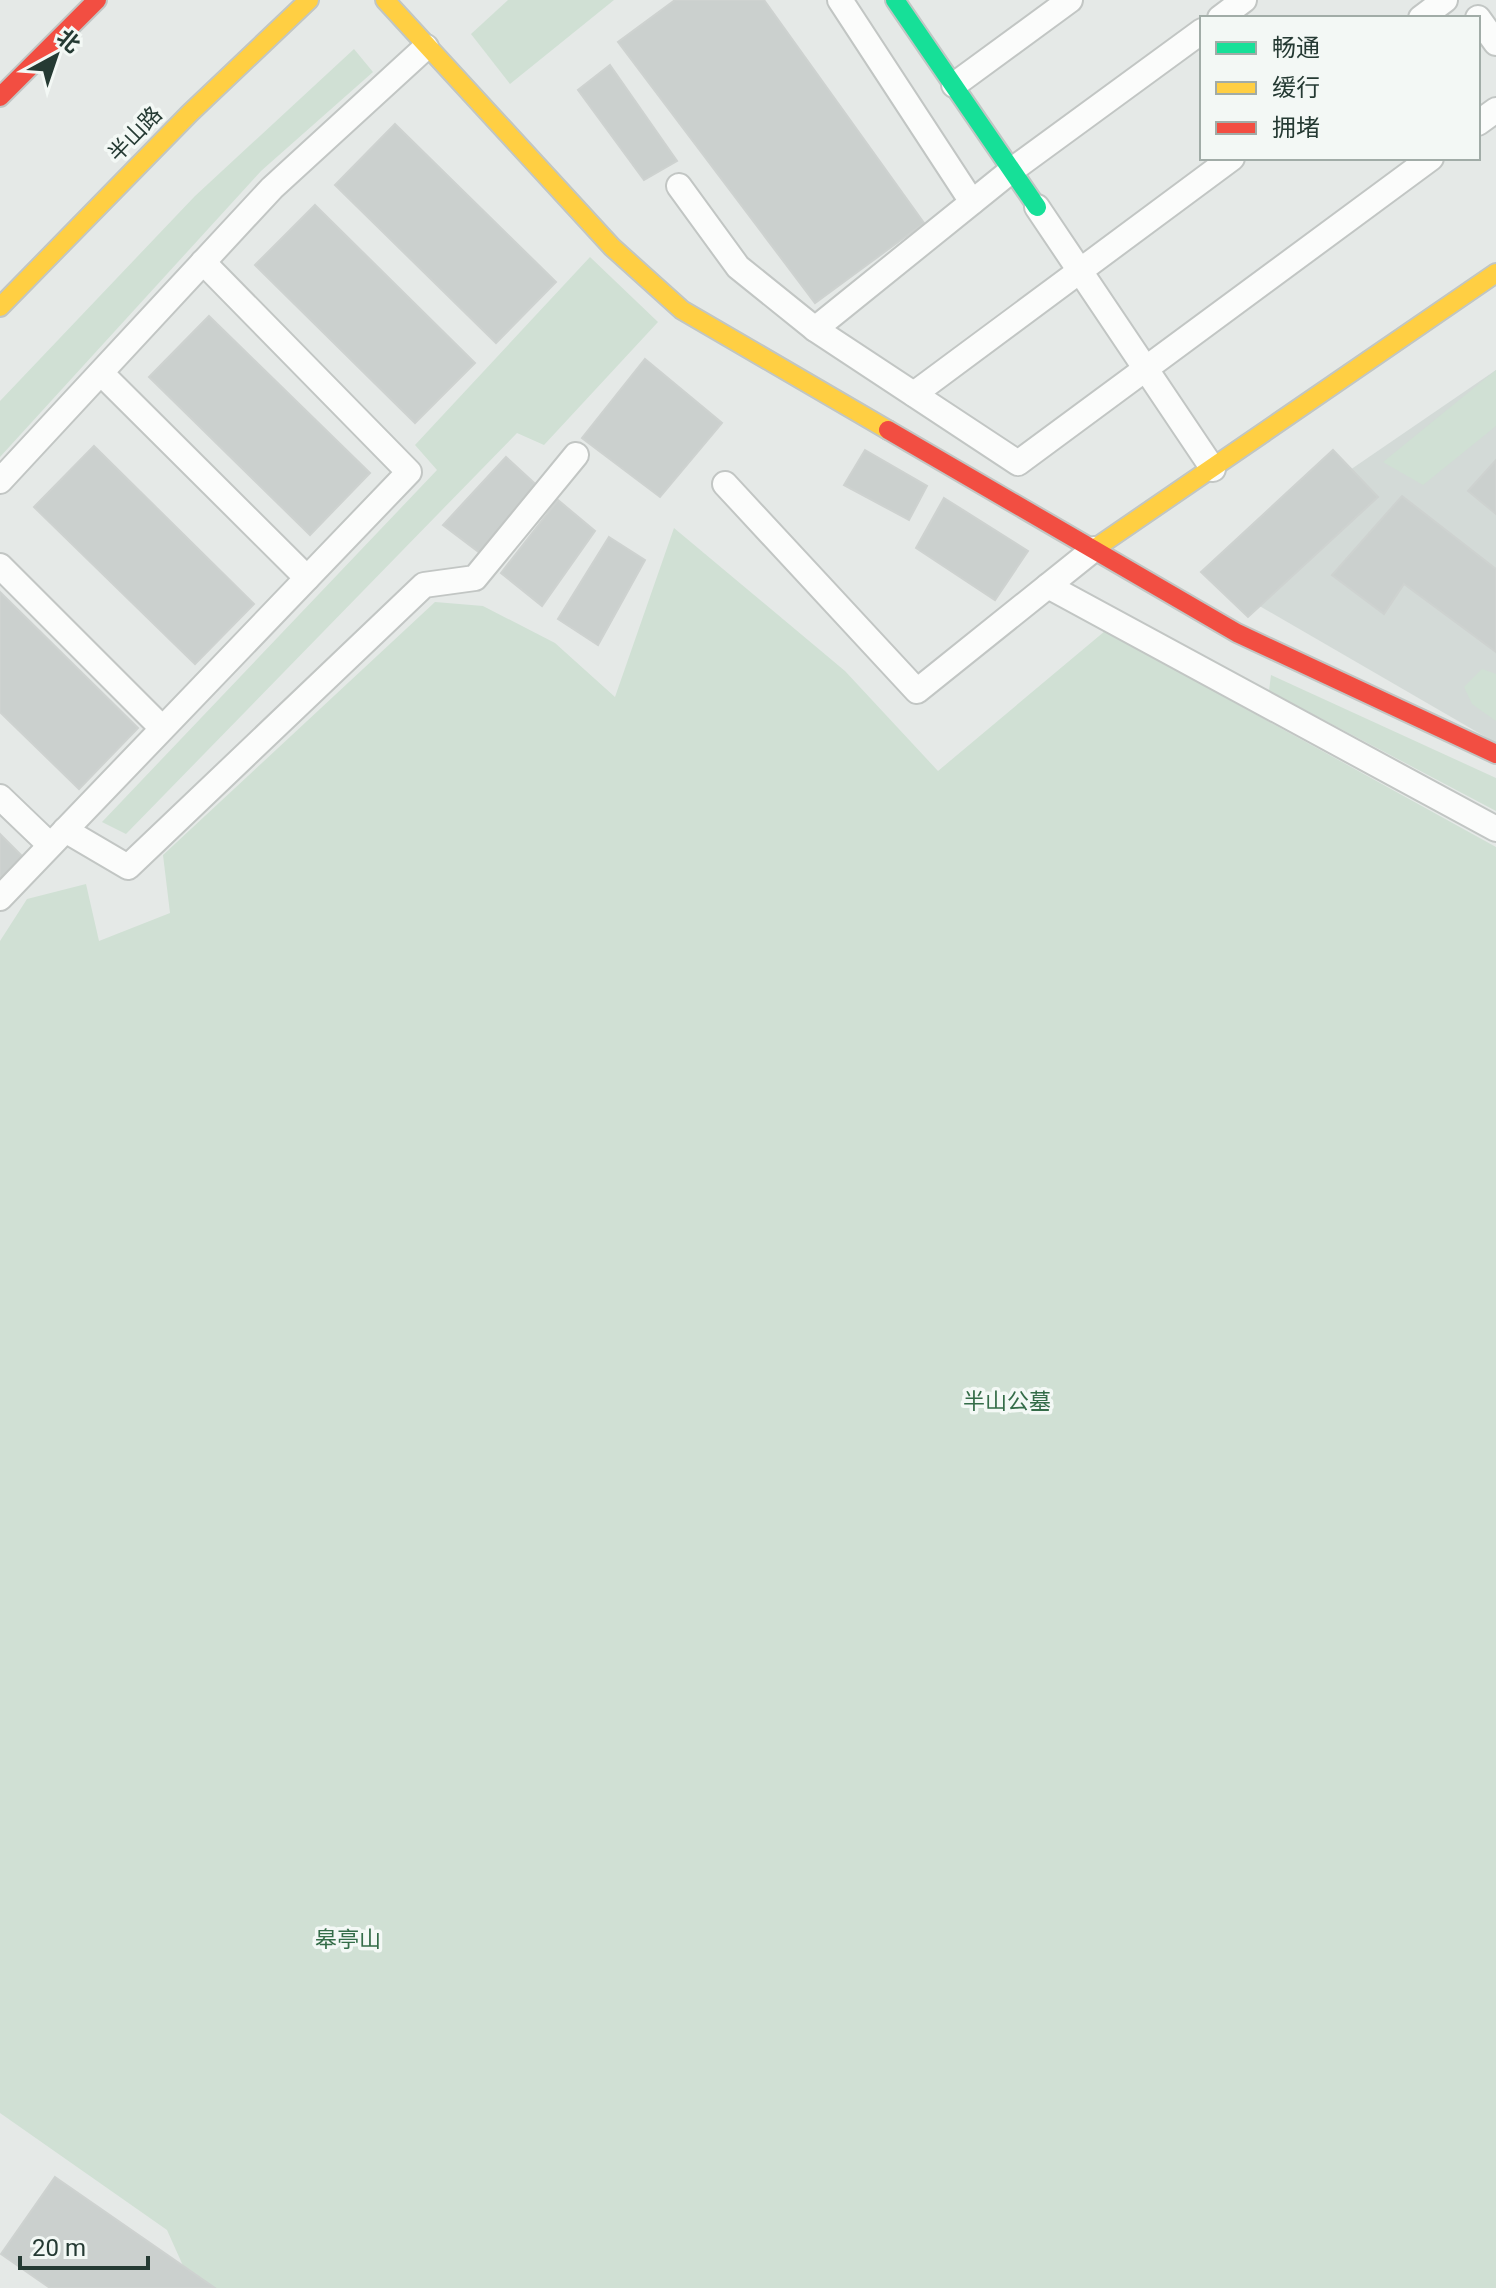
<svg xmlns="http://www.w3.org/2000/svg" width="1496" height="2288" font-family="Roboto,'Noto Sans SC',sans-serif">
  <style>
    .built { fill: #d3dad7 }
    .green { fill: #d0e0d4 }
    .building { fill: #cbd0ce; stroke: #ced2d0; stroke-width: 2 }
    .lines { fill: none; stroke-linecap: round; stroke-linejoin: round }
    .lane-casing { stroke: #c2c6c4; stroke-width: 28 }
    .fast-casing { stroke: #c1c6c4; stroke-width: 22 }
    .slow-casing { stroke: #c1c6c4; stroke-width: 22 }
    .jam-casing { stroke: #c1c6c4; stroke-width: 22 }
    .lane { stroke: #fbfcfb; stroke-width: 24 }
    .fast { stroke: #16e098; stroke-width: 18 }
    .slow { stroke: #ffcf43; stroke-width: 18 }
    .jam { stroke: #f24e42; stroke-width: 18 }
    .labels { text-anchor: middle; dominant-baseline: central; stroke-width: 7; stroke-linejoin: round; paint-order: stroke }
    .street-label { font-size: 22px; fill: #253a33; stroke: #f3f8f5 }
    .park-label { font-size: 22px; fill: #346c48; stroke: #f3f8f5 }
  </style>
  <rect width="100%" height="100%" fill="#e5e9e7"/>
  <!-- built -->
  <polygon class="built" points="1496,370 1496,743 1201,572"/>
  <!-- green -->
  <g class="green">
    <polygon points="508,0 614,0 510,84 471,34"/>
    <polygon points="354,49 373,72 261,171 0,457 0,401 195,196"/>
    <polygon points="590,257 658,322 544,445 517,433 126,834 102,822 437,470 415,445"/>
    <polygon points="1496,370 1496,426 1423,485 1383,462"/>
    <polygon points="674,528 845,671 938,771 1105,631 1496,847 1496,2288 193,2288 167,2230 0,2113 0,941 27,899 86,884 99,941 170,913 163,855 435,602 483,606 555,643 615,697"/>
    <polygon points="1482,669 1496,674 1496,721 1472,704 1464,687"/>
    <polygon points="1271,675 1496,778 1496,811 1269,691"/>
  </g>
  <!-- building -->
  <g class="building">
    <polygon points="675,0 764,0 924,223 815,303 618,42"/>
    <polygon points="610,65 677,161 644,180 578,90"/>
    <polygon points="395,124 556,282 496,343 335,185"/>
    <polygon points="315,205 475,363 415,423 255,265"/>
    <polygon points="209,316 370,473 310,535 149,377"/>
    <polygon points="645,359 722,423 660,497 582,438"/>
    <polygon points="94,446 254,604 195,664 34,507"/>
    <polygon points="865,450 927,486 909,520 844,485"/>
    <polygon points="1333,450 1378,497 1248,617 1201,572"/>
    <polygon points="506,457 542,490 488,559 443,525"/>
    <polygon points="1496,460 1496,514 1468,491"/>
    <polygon points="1402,496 1496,569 1496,652 1404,584 1384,614 1332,575"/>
    <polygon points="944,498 1028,551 995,600 916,548"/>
    <polygon points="558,500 595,531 542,606 501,573"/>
    <polygon points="609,537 645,560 598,645 558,619"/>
    <polygon points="0,592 138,728 79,789 0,712"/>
    <polygon points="0,834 24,858 0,883"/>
    <polygon points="55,2177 215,2288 50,2288 1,2254"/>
  </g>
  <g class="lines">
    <defs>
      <g id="lane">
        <polyline points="840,0 972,202"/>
        <polyline points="1220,18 1244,0"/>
        <polyline points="1421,18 1445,0"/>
        <polyline points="1478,18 1496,43"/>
        <polyline points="954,85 1070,0"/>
        <polyline points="1478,123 1496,110"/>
        <polyline points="679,186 738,267 815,329 1018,463 1431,158"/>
        <polyline points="1037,207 1213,469"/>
        <polyline points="815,329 1012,170 1202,31"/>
        <polyline points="101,373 307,578"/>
        <polyline points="914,394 1232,158"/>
        <polyline points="0,481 272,188 426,47"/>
        <polyline points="725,484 917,691 1094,549"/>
        <polyline points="0,566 162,728"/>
        <polyline points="1048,586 1496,829"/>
        <polyline points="0,797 50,845"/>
        <polyline points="65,830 128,867 424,585 475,578 576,455"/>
        <polyline points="0,898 409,472 203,262"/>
      </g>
      <polyline id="fast" points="895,0 1037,207"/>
      <g id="slow">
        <polyline points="385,0 612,247 682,310 888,430"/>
        <polyline points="0,307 190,113 309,0"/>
        <polyline points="1094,549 1496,273"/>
      </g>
      <g id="jam">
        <polyline points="0,97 97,0"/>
        <polyline points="888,430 1237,633 1496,754"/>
      </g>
    </defs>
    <!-- lane casing -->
    <use href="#lane" class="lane-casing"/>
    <!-- fast casing -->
    <use href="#fast" class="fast-casing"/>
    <!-- slow casing -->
    <use href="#slow" class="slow-casing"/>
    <!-- jam casing -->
    <use href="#jam" class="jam-casing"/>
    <!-- lane -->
    <use href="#lane" class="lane"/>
    <!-- fast -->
    <use href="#fast" class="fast"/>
    <!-- slow -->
    <use href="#slow" class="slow"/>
    <!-- jam -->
    <use href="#jam" class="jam"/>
  </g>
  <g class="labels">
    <!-- street labels -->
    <g class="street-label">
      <text transform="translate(135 134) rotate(-46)">半山路</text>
    </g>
    <!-- park labels -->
    <g class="park-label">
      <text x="1007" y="1401">半山公墓</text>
      <text x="348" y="1939">皋亭山</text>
    </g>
  </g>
  <!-- legend -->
  <rect x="1200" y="16" width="280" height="144" fill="#f3f8f5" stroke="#a1aca7" stroke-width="2"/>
  <rect x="1216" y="42" width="40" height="12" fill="#16e098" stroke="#a1aca7" stroke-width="2"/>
  <text x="1272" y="56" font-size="24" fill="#253a33">畅通</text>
  <rect x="1216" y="82" width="40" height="12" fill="#ffcf43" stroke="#a1aca7" stroke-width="2"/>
  <text x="1272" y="96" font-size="24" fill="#253a33">缓行</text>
  <rect x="1216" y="122" width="40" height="12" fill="#f24e42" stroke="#a1aca7" stroke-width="2"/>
  <text x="1272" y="136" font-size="24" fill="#253a33">拥堵</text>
  <!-- north arrow -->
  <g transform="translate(56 56) rotate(40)" stroke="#f3f8f5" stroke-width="6" paint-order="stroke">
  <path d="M0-6L14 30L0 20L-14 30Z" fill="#253a33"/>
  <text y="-12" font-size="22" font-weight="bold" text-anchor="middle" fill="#253a33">北</text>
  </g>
  <!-- scale -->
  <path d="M20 2256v12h128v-12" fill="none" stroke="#253a33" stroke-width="4"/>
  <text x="32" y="2256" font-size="24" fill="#253a33" stroke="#f3f8f5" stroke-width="6" paint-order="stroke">20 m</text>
</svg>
